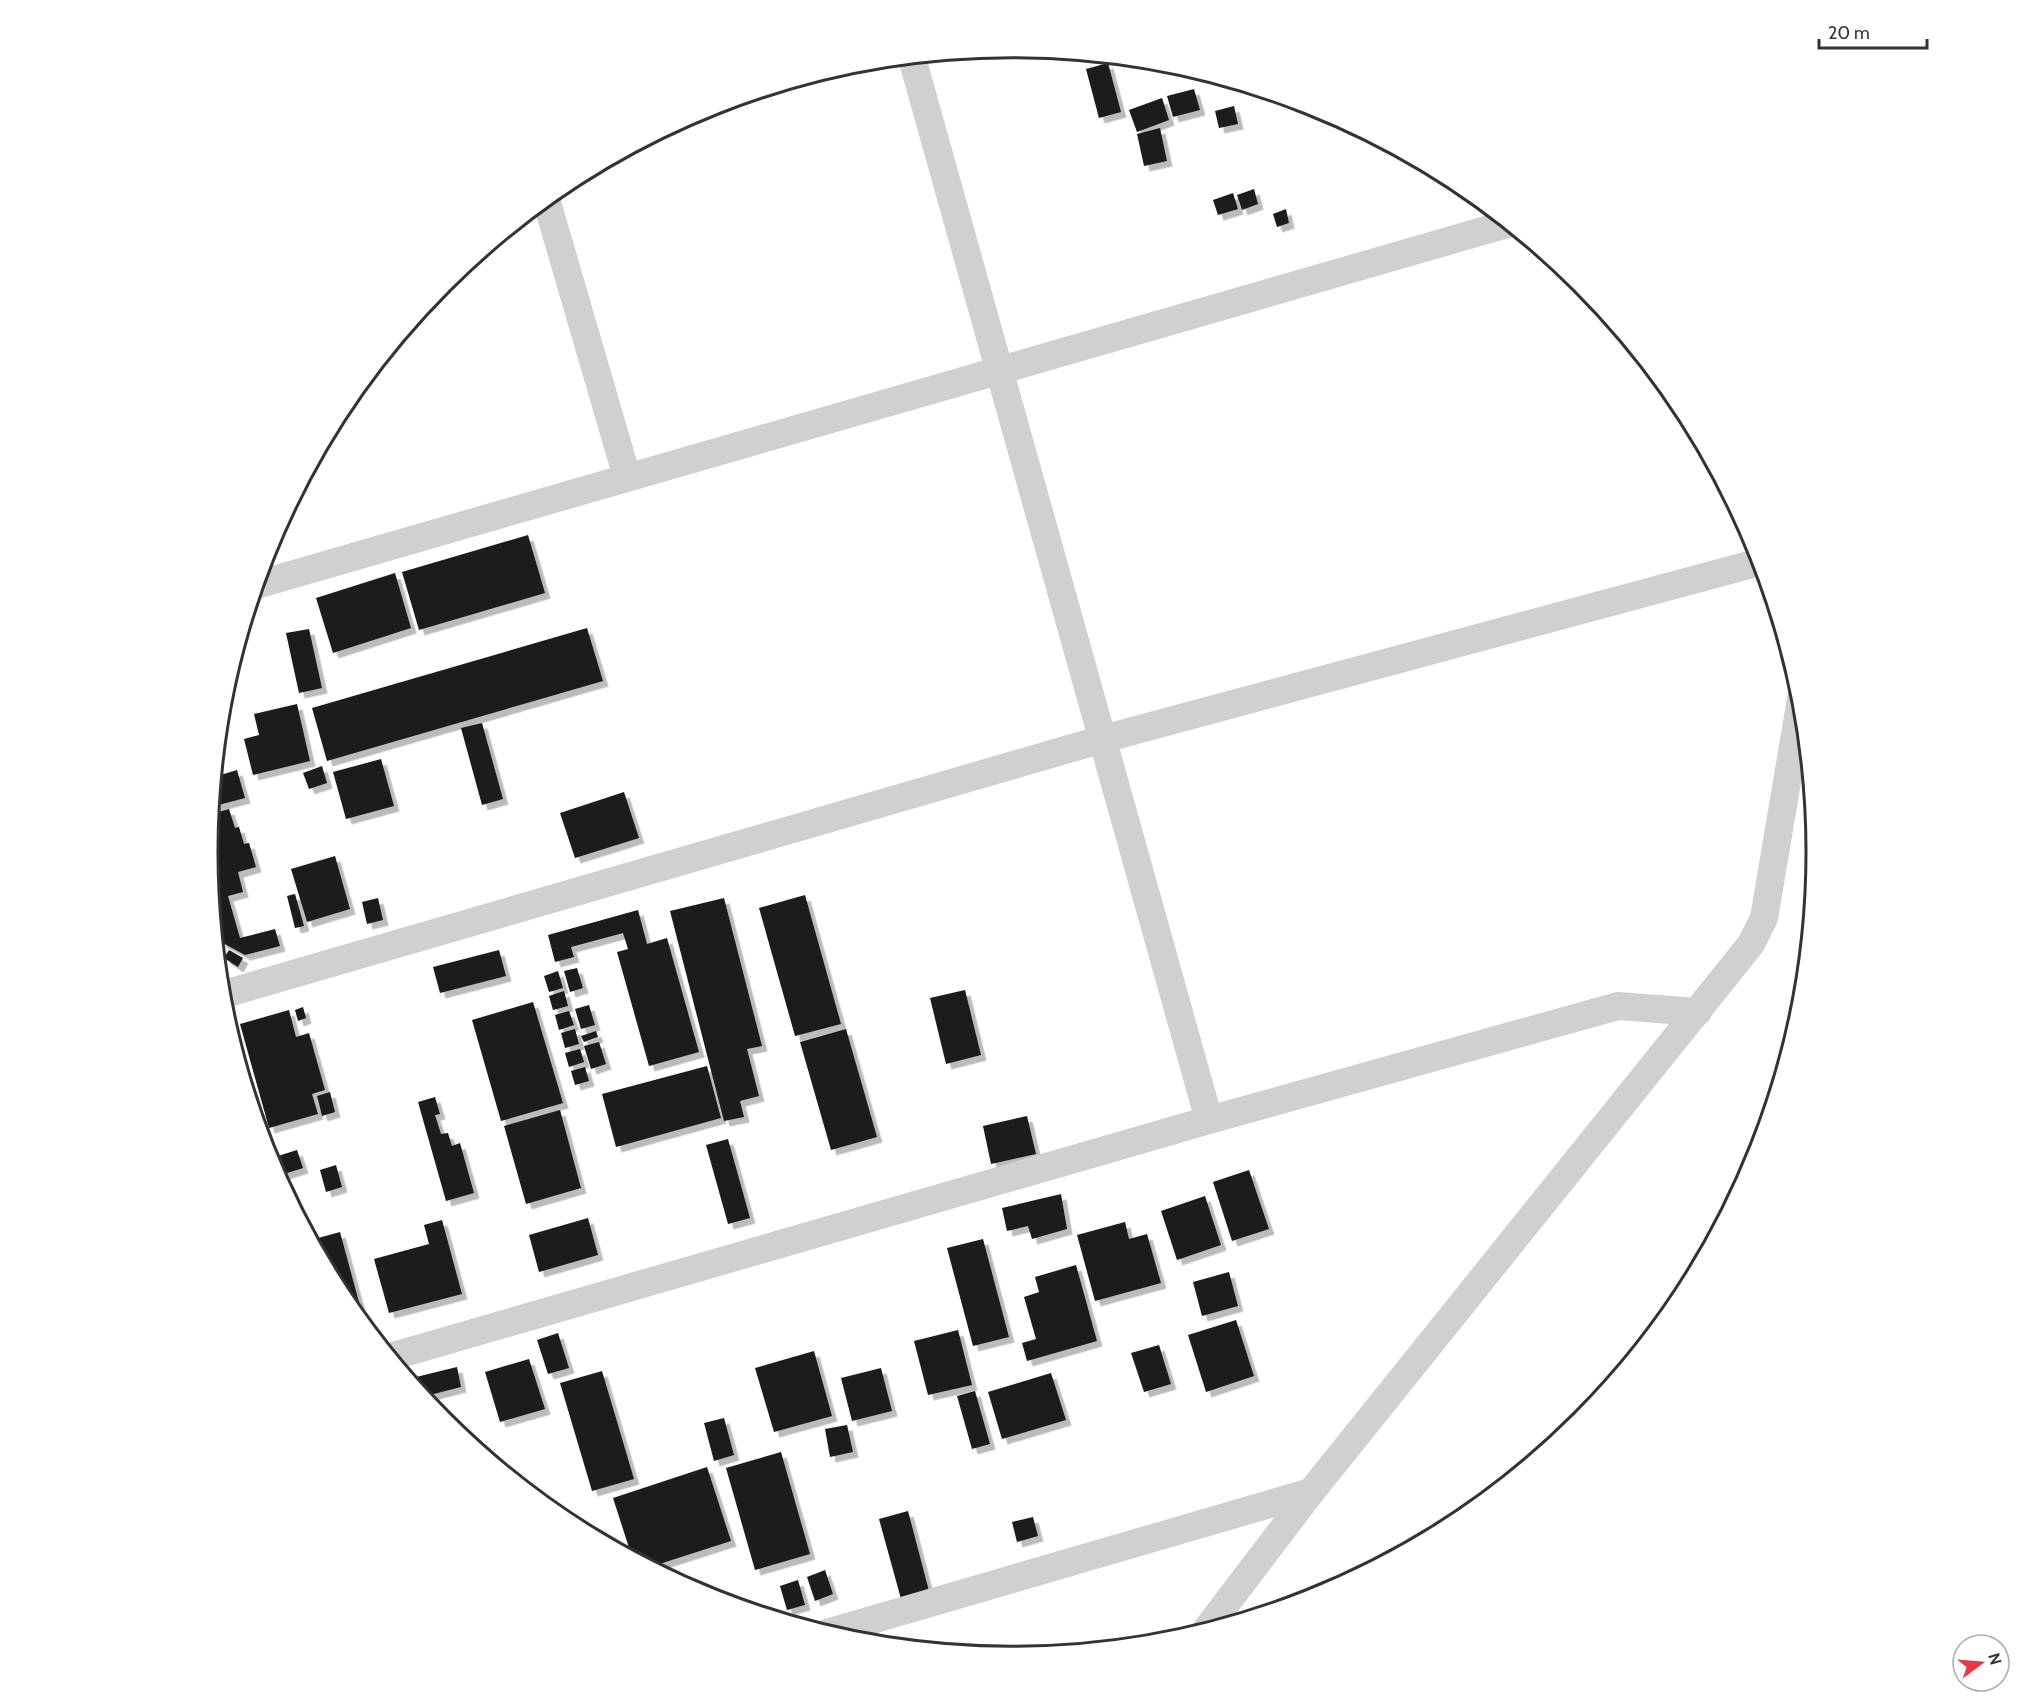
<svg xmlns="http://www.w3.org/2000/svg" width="2023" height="1705" font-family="Cabin,sans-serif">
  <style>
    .building { fill: #1a1a1a; filter: url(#shadow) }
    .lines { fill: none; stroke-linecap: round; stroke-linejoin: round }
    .minor { stroke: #d0d0d0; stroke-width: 28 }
    .rim { fill: none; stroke: #333; stroke-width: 3 }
  </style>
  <defs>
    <filter id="shadow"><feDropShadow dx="5.5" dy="5.5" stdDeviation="0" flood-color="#0004"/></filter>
  </defs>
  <rect width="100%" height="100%" fill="#fff"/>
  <!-- building -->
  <g class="building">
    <polygon points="1108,63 1121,112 1099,118 1086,69"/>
    <polygon points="1194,89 1200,110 1173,117 1167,96"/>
    <polygon points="1162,98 1169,120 1137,132 1129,110"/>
    <polygon points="1234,106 1238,124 1219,128 1215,111"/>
    <polygon points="1160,128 1167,161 1144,166 1137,134"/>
    <polygon points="1254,189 1258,204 1242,210 1237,195"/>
    <polygon points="1233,193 1238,209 1218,215 1213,200"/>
    <polygon points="1286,209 1289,223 1277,227 1273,214"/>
    <polygon points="528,535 545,593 419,630 402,572"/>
    <polygon points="395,573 411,628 333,653 316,598"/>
    <polygon points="587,628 603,681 327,761 312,708"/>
    <polygon points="309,629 322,688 299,693 286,633"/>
    <polygon points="297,704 310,761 253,775 244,739 259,735 254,714"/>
    <polygon points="482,723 503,799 482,805 461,728"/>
    <polygon points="381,759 394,806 346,819 333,772"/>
    <polygon points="322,766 327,783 309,789 303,773"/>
    <polygon points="237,770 245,798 211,807 214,777"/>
    <polygon points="624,792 639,838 575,858 560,813"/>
    <polygon points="229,809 235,828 239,827 244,844 249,843 256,867 238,872 243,892 228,896 240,938 275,929 280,946 245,955 221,942 213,917 207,852 211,814"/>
    <polygon points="335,856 350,909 307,922 291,869"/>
    <polygon points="295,894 304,926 295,928 287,896"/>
    <polygon points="805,895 841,1024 795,1036 759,908"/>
    <polygon points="378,898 383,920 367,924 362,902"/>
    <polygon points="724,898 762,1046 747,1049 759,1096 740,1101 744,1117 724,1121 670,911"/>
    <polygon points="638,910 647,944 667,938 699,1052 649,1066 617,952 628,949 623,933 571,947 574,957 555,962 548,935"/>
    <polygon points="229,950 243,958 238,967 224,958"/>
    <polygon points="499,950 506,976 440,993 433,967"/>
    <polygon points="577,968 583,988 570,992 564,971"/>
    <polygon points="558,971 563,988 549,992 544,976"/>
    <polygon points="965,990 981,1055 946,1064 930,998"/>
    <polygon points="564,991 568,1006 553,1010 549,996"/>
    <polygon points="533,1002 563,1103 501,1121 472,1020"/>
    <polygon points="589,1005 595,1025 581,1029 575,1009"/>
    <polygon points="303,1007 306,1018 298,1021 295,1010"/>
    <polygon points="289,1010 296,1037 309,1033 325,1090 312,1094 318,1114 269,1128 240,1024"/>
    <polygon points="569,1011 574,1025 559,1030 555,1015"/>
    <polygon points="575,1029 579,1044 565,1048 561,1033"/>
    <polygon points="846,1029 877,1137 831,1150 800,1042"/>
    <polygon points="596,1031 598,1037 584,1042 581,1036"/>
    <polygon points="599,1042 606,1064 591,1069 584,1046"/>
    <polygon points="580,1049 584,1062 569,1067 565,1053"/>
    <polygon points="707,1066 721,1118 616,1147 602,1094"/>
    <polygon points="585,1067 589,1081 575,1085 571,1071"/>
    <polygon points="330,1092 335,1112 322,1116 317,1096"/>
    <polygon points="435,1097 440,1114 435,1115 441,1134 448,1133 452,1146 460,1143 474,1193 446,1201 418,1102"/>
    <polygon points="560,1110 581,1188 526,1204 504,1126"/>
    <polygon points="1027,1116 1036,1154 991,1164 983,1126"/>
    <polygon points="728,1139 750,1218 728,1224 706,1145"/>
    <polygon points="297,1150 303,1168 284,1174 278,1156"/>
    <polygon points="336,1165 342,1187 326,1192 320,1170"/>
    <polygon points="1249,1170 1269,1229 1232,1241 1213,1182"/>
    <polygon points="1061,1194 1067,1229 1032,1239 1028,1226 1007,1231 1002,1208"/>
    <polygon points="1205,1196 1221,1245 1177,1260 1161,1211"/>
    <polygon points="588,1218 598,1255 539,1272 529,1235"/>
    <polygon points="442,1220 462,1294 389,1313 374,1259 429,1244 424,1225"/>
    <polygon points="1125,1222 1129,1239 1147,1234 1161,1283 1095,1301 1077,1235"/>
    <polygon points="340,1232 366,1328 342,1299 311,1240"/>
    <polygon points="983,1239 1009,1337 973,1346 947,1248"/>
    <polygon points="1076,1265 1097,1341 1027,1361 1022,1343 1036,1339 1024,1297 1039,1292 1035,1277"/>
    <polygon points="1229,1272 1238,1306 1202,1316 1193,1282"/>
    <polygon points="1236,1320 1254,1376 1206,1392 1188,1335"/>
    <polygon points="958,1330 972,1385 928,1395 914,1341"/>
    <polygon points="558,1333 569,1368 548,1374 537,1340"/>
    <polygon points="1159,1345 1171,1384 1144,1392 1131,1353"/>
    <polygon points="814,1351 832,1416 774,1432 755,1368"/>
    <polygon points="529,1359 545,1409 500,1422 485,1372"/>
    <polygon points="457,1367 461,1387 422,1397 408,1379"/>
    <polygon points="881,1368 892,1411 852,1421 841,1378"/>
    <polygon points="602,1371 634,1479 592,1491 560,1383"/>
    <polygon points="1051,1373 1066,1420 1002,1439 988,1392"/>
    <polygon points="975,1391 990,1444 972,1449 957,1396"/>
    <polygon points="724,1418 734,1455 714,1461 704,1423"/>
    <polygon points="847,1425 853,1452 830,1457 825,1429"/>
    <polygon points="781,1452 810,1554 755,1570 726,1468"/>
    <polygon points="707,1467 731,1541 650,1567 632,1557 613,1498"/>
    <polygon points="908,1511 929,1591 901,1599 879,1519"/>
    <polygon points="1033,1517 1038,1536 1017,1542 1012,1522"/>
    <polygon points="825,1570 833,1594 815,1601 807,1577"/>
    <polygon points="798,1580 805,1605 787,1610 780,1586"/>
  </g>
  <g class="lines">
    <!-- minor -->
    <g class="minor">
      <polyline points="912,58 1209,1120"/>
      <polyline points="546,199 627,477"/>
      <polyline points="256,585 1507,224"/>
      <polyline points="221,995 1103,739 1760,562"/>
      <polyline points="390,1357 1209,1120 1618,1006 1698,1012"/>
      <polyline points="1206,1630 1311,1492 1751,944 1764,918 1801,699"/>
      <polyline points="827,1633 1311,1492"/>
    </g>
  </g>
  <!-- crop -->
  <path d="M0 0H2023V1705H0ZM218 852a794 794 0 1 1 1588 0a794 794 0 1 1-1588 0Z" fill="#fff" fill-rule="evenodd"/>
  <path class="rim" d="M218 852a794 794 0 1 1 1588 0a794 794 0 1 1-1588 0Z"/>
  <!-- north arrow -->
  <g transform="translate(1981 1663) rotate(74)"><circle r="28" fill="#ffffff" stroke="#adadad" stroke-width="1.5"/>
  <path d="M0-4.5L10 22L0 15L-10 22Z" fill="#e63946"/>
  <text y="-9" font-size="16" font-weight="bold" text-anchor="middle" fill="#333333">N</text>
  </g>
  <!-- scale -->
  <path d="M1819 39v9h108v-9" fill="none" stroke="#333333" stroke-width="3"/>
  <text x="1828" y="39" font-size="18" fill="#333333" stroke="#ffffff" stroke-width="4.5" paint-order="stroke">20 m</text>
</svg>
